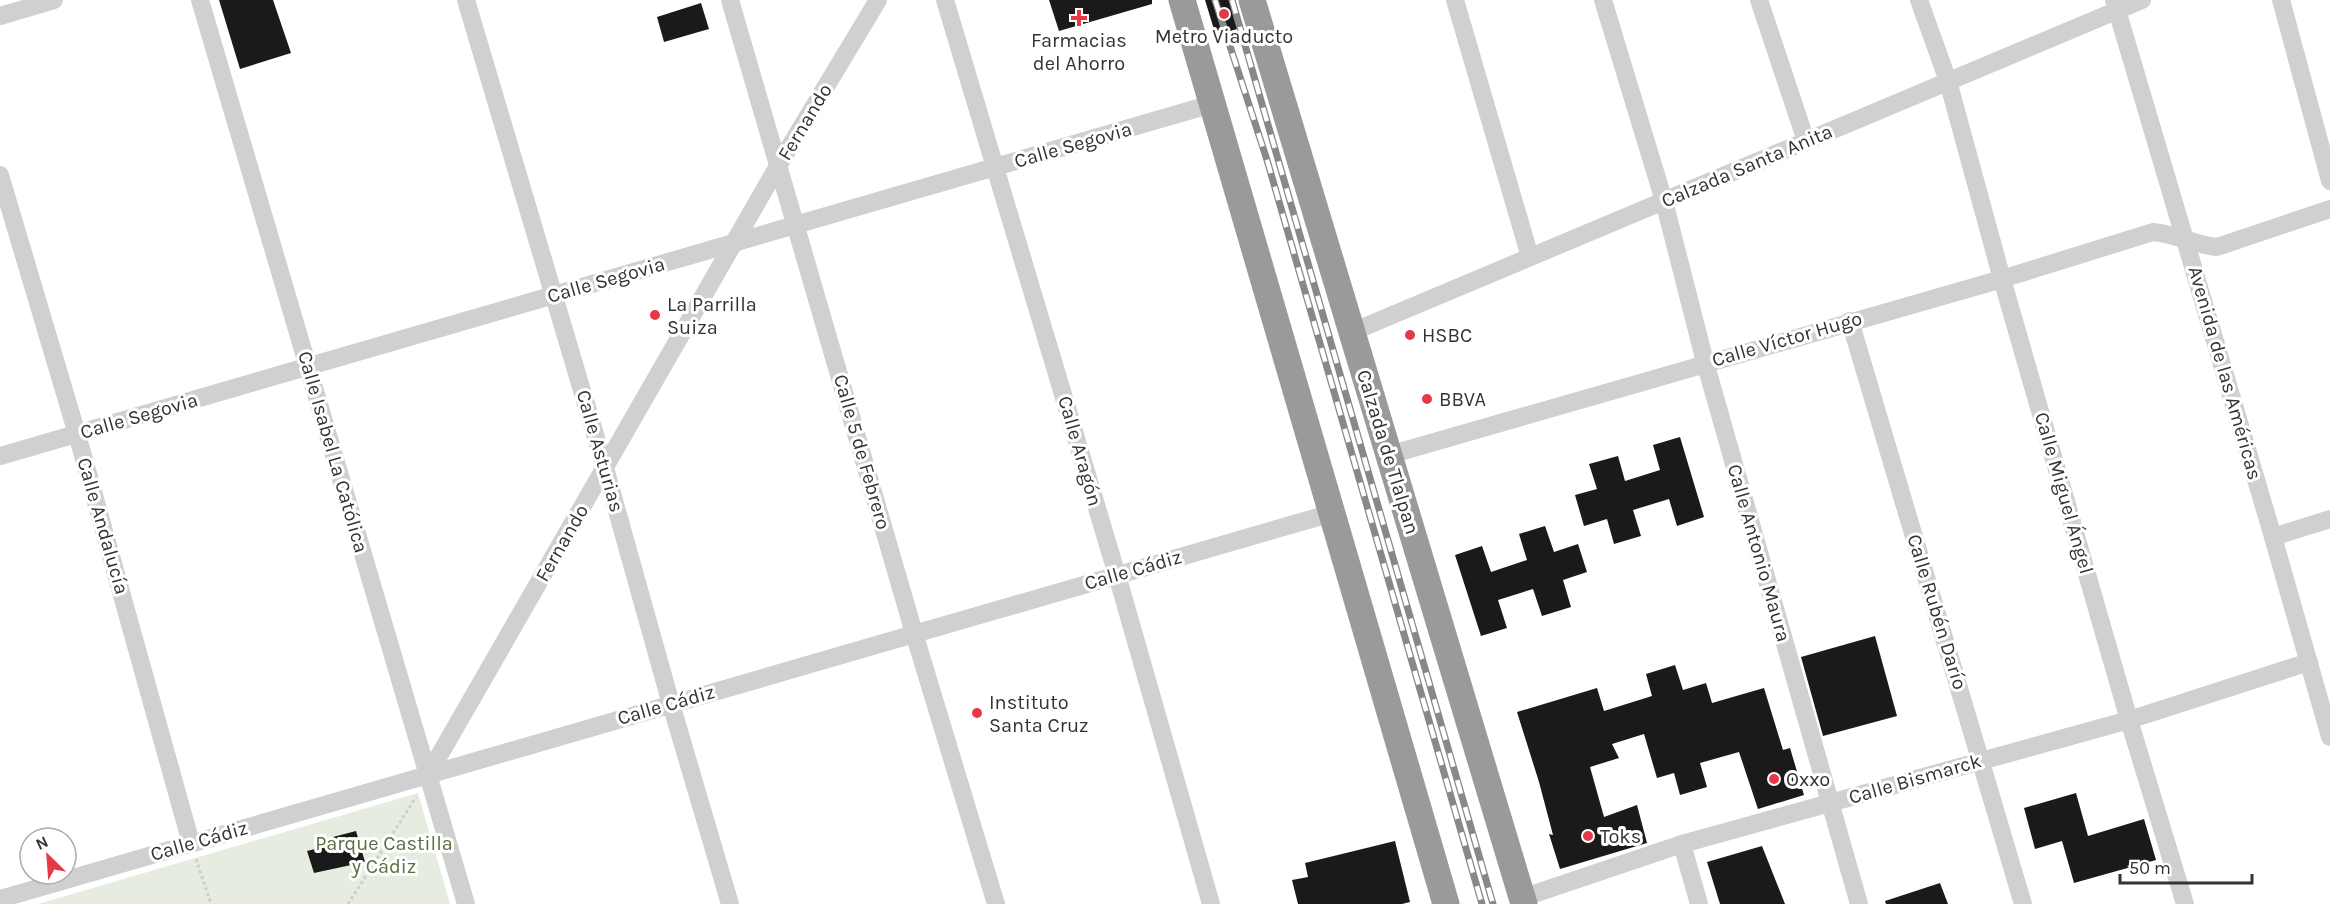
<svg xmlns="http://www.w3.org/2000/svg" width="2330" height="904" font-family="Karla,sans-serif">
  <style>
    .green { fill: #e6ecdf }
    .building { fill: #1a1a1a }
    .lines { fill: none; stroke-linecap: round; stroke-linejoin: round }
    .path { stroke: #cdcdcd; stroke-width: 3; stroke-dasharray: 3 3; stroke-linecap: butt }
    .minor { stroke: #d0d0d0; stroke-width: 18 }
    .highway { stroke: #9a9a9a; stroke-width: 27 }
    .rail-casing { stroke: #888; stroke-width: 7 }
    .rail { stroke: #fff; stroke-width: 4.5; stroke-dasharray: 14; stroke-linecap: butt }
    .poi-dot { fill: #e63946; stroke: #fff; stroke-width: 2 }
    .labels { text-anchor: middle; dominant-baseline: central; stroke-width: 6; stroke-linejoin: round; paint-order: stroke }
    .poi-label { font-size: 20px; fill: #333; stroke: #fff; text-anchor: start }
    .street-label { font-size: 20px; fill: #333; stroke: #fff }
    .park-label { font-size: 20px; fill: #56703f; stroke: #fff }
  </style>
  <rect width="100%" height="100%" fill="#fff"/>
  <!-- green -->
  <polygon class="green" points="418,793 450,904 38,904"/>
  <!-- building -->
  <g class="building">
    <polygon points="219,0 273,0 291,53 240,69"/>
    <polygon points="1049,0 1152,0 1152,4 1059,31"/>
    <polygon points="1205,0 1235,0 1243,27 1216,36"/>
    <polygon points="701,3 709,29 664,42 657,17"/>
    <polygon points="1680,437 1704,517 1677,526 1669,499 1633,510 1641,536 1614,544 1607,519 1584,526 1575,495 1597,489 1589,464 1618,456 1625,481 1660,470 1653,445"/>
    <polygon points="1545,526 1554,552 1578,544 1587,572 1563,580 1571,607 1542,616 1533,589 1498,600 1507,628 1481,636 1455,555 1482,546 1491,572 1527,560 1519,534"/>
    <polygon points="1875,636 1897,716 1823,736 1801,657"/>
    <polygon points="1675,665 1683,690 1706,683 1712,703 1764,688 1783,750 1790,748 1804,795 1758,809 1739,752 1700,763 1707,787 1680,795 1674,773 1657,778 1644,734 1612,744 1619,758 1590,767 1604,817 1637,805 1647,843 1560,869 1549,834 1553,835 1539,782 1517,712 1597,688 1604,711 1652,696 1646,674"/>
    <polygon points="2076,793 2088,836 2144,819 2156,860 2074,883 2062,841 2035,849 2024,808"/>
    <polygon points="356,831 365,862 314,873 307,851 335,844 333,837"/>
    <polygon points="1395,841 1410,902 1402,904 1298,904 1292,880 1308,877 1305,863"/>
    <polygon points="1762,846 1785,904 1720,904 1707,862"/>
    <polygon points="1940,883 1948,904 1886,904 1885,901"/>
  </g>
  <g class="lines">
    <!-- path -->
    <g class="path">
      <polyline points="196,859 211,904"/>
      <polyline points="348,904 416,797"/>
    </g>
    <!-- minor -->
    <g class="minor">
      <polyline points="200,0 466,904"/>
      <polyline points="466,0 605,468 671,704 730,904"/>
      <polyline points="730,0 914,633 996,904"/>
      <polyline points="945,0 1117,575 1211,904"/>
      <polyline points="1455,0 1530,257"/>
      <polyline points="1603,0 1664,201 1705,362 1859,904"/>
      <polyline points="1759,0 1806,141"/>
      <polyline points="1919,0 1948,81 2002,279 2129,720 2185,904"/>
      <polyline points="2114,0 2273,537 2330,737"/>
      <polyline points="2281,0 2330,181"/>
      <polyline points="0,16 54,0"/>
      <polyline points="0,175 77,434 191,843"/>
      <polyline points="1850,321 2023,904"/>
      <polyline points="1352,332 2142,0"/>
      <path d="M1389,455L2002,279L2153,232C2176,234 2195,245 2217,247L2330,209"/>
      <polyline points="0,456 1212,104"/>
      <polyline points="2273,537 2330,519"/>
      <polyline points="428,775 778,166 878,0"/>
      <polyline points="1682,844 1699,904"/>
      <polyline points="1522,898 1682,844 2129,720 2309,662"/>
      <polyline points="0,899 1332,513"/>
    </g>
    <!-- highway -->
    <g class="highway">
      <polyline points="1182,0 1446,904"/>
      <polyline points="1252,0 1524,904"/>
    </g>
    <defs>
      <g id="rail">
        <polyline points="1215,0 1267,160 1482,904"/>
        <polyline points="1232,0 1493,904"/>
      </g>
    </defs>
    <!-- rail casing -->
    <use href="#rail" class="rail-casing"/>
    <!-- rail -->
    <use href="#rail" class="rail"/>
  </g>
  <!-- markers -->
  <g class="poi-dot">
    <circle cx="1224" cy="14" r="6"/>
    <path d="M1076 9h6v6h6v6h-6v6h-6v-6h-6v-6h6z"/>
    <circle cx="655" cy="315" r="6"/>
    <circle cx="1410" cy="335" r="6"/>
    <circle cx="1427" cy="399" r="6"/>
    <circle cx="977" cy="713" r="6"/>
    <circle cx="1774" cy="779" r="6"/>
    <circle cx="1588" cy="836" r="6"/>
  </g>
  <g class="labels">
    <!-- poi labels -->
    <g class="poi-label">
      <text x="1224" y="36" text-anchor="middle">Metro Viaducto</text>
      <text x="1079" y="40" text-anchor="middle">Farmacias<tspan x="1079" dy="23">del Ahorro</tspan></text>
      <text x="667" y="304">La Parrilla<tspan x="667" dy="23">Suiza</tspan></text>
      <text x="1422" y="335">HSBC</text>
      <text x="1439" y="399">BBVA</text>
      <text x="989" y="702">Instituto<tspan x="989" dy="23">Santa Cruz</tspan></text>
      <text x="1786" y="779">Oxxo</text>
      <text x="1600" y="836">Toks</text>
    </g>
    <!-- street labels -->
    <g class="street-label">
      <text transform="translate(805 122) rotate(-59)">Fernando</text>
      <text transform="translate(1073 145) rotate(-16)">Calle Segovia</text>
      <text transform="translate(1747 166) rotate(-23)">Calzada Santa Anita</text>
      <text transform="translate(606 280) rotate(-16)">Calle Segovia</text>
      <text transform="translate(1787 339) rotate(-16)">Calle Víctor Hugo</text>
      <text transform="translate(2225 373) rotate(74)">Avenida de las Américas</text>
      <text transform="translate(139 416) rotate(-16)">Calle Segovia</text>
      <text transform="translate(600 451) rotate(74)">Calle Asturias</text>
      <text transform="translate(1080 451) rotate(74)">Calle Aragón</text>
      <text transform="translate(333 452) rotate(74)">Calle Isabel La Católica</text>
      <text transform="translate(862 452) rotate(74)">Calle 5 de Febrero</text>
      <text transform="translate(1388 452) rotate(73)">Calzada de Tlalpan</text>
      <text transform="translate(2064 493) rotate(74)">Calle Miguel Ángel</text>
      <text transform="translate(103 526) rotate(74)">Calle Andalucía</text>
      <text transform="translate(562 543) rotate(-60)">Fernando</text>
      <text transform="translate(1759 553) rotate(74)">Calle Antonio Maura</text>
      <text transform="translate(1133 570) rotate(-16)">Calle Cádiz</text>
      <text transform="translate(1937 612) rotate(73)">Calle Rubén Darío</text>
      <text transform="translate(666 705) rotate(-16)">Calle Cádiz</text>
      <text transform="translate(1915 779) rotate(-16)">Calle Bismarck</text>
      <text transform="translate(199 841) rotate(-16)">Calle Cádiz</text>
    </g>
    <!-- park labels -->
    <g class="park-label">
      <text x="384" y="843">Parque Castilla<tspan x="384" dy="23">y Cádiz</tspan></text>
    </g>
  </g>
  <!-- north arrow -->
  <g transform="translate(48 856) rotate(335)"><circle r="28" fill="#ffffff" stroke="#adadad" stroke-width="1.5"/>
  <path d="M0-4.5L10 22L0 15L-10 22Z" fill="#e63946"/>
  <text y="-9" font-size="16" font-weight="bold" text-anchor="middle" fill="#333333">N</text>
  </g>
  <!-- scale -->
  <path d="M2120 874v9h132v-9" fill="none" stroke="#333333" stroke-width="3"/>
  <text x="2129" y="874" font-size="18" fill="#333333" stroke="#ffffff" stroke-width="4.5" paint-order="stroke">50 m</text>
</svg>
